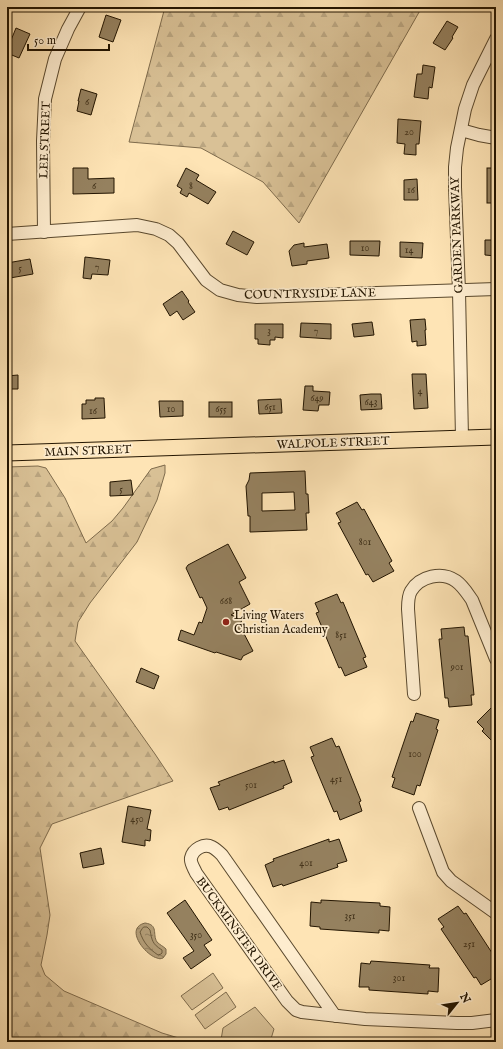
<svg xmlns="http://www.w3.org/2000/svg" width="503" height="1049" font-family="'IM FELL English',serif">
  <style>
    .forest { fill: url(#forest-firs); stroke: #7e6b4c }
    .park { fill: #d9c196; stroke: #7e6b4c }
    .water { fill: url(#water-ripples); stroke: #7a6748 }
    .lines { fill: none; stroke-linecap: round; stroke-linejoin: round }
    .shore { stroke: #6c5a3c; stroke-width: 1 }
    .building { fill: #95815f; stroke: #231501; fill-rule: evenodd }
    .minor-casing { stroke: #5a492e; stroke-width: 14 }
    .major-casing { stroke: #231501; stroke-width: 17 }
    .minor { stroke: #feedcf; stroke-width: 12 }
    .major { stroke: #fee4b5; stroke-width: 15 }
    .poi-dot { fill: #8f2418; stroke: #feedcf; stroke-width: 1.5 }
    .labels { text-anchor: middle; dominant-baseline: central; stroke-width: 3.5; stroke-linejoin: round; paint-order: stroke }
    .number-label { font-size: 10px; fill: #403018 }
    .street-label { font-size: 12px; fill: #231501; stroke: #feedcf }
    .poi-label { font-size: 12px; fill: #231501; stroke: #feedcf; text-anchor: start }
  </style>
  <defs>
    <pattern id="forest-firs" width="22" height="20" patternUnits="userSpaceOnUse"><rect width="22" height="20" fill="#d9c196"/><path d="M5 1l3.5 6h-7zM16 11l3.5 6h-7z" fill="#baa580"/></pattern>
    <pattern id="water-ripples" width="26" height="14" patternUnits="userSpaceOnUse"><rect width="26" height="14" fill="#b49e78"/><path d="M2 4q2-2 4 0t4 0M15 11q2-2 4 0t4 0" fill="none" stroke="#928060"/></pattern>
  </defs>
  <rect width="100%" height="100%" fill="#fee4b5"/>
  <filter id="stains"><feTurbulence type="fractalNoise" baseFrequency=".005" numOctaves="4"/><feColorMatrix values="0 0 0 0 .2 0 0 0 0 .09 0 0 0 0 .02 0 0 0 .5 -.17"/></filter>
  <radialGradient id="worn" r=".72"><stop offset=".6" stop-color="#630" stop-opacity="0"/><stop offset="1" stop-color="#630" stop-opacity=".3"/></radialGradient>
  <!-- forest -->
  <g class="forest">
    <polygon points="165,7 422,7 299,223 263,182 201,148 129,142"/>
    <polygon points="165,465 165,473 157,500 137,542 90,603 78,622 75,641 155,754 173,781 52,824 40,848 50,915 47,935 41,965 45,975 64,991 162,1033 192,1042 7,1042 7,467 38,466 46,468 65,498 86,543 112,521 123,508 151,469"/>
  </g>
  <!-- park -->
  <g class="park">
    <polygon points="213,973 223,988 192,1010 181,996"/>
    <polygon points="226,992 236,1007 205,1029 195,1015"/>
    <polygon points="255,1007 274,1029 270,1042 223,1042 221,1040 223,1028"/>
  </g>
  <!-- water -->
  <path class="water" d="M145,923C159,925 152,934 157,942C160,945 163,946 166,949V954L163,958C160,959 160,959 157,958C145,955 124,928 145,923Z"/>
  <g class="lines">
    <!-- shore -->
    <path class="shore" d="M144,927H147L150,930C152,940 152,944 162,950V953L161,954L158,955C149,949 143,942 140,932L142,929Z"/>
  </g>
  <!-- building -->
  <g class="building">
    <polygon points="106,15 121,20 113,42 99,37"/>
    <polygon points="447,21 458,27 452,37 453,38 445,50 433,43"/>
    <polygon points="16,28 30,34 19,58 7,53 7,50"/>
    <polygon points="423,65 435,67 432,88 429,87 428,99 414,97 417,74 422,74"/>
    <polygon points="81,89 97,94 91,115 77,111 79,101 78,101"/>
    <polygon points="398,119 421,121 419,144 416,144 416,155 404,154 405,144 397,143"/>
    <polygon points="73,168 88,168 88,179 114,178 114,193 73,194"/>
    <polygon points="186,168 199,175 196,180 216,192 208,204 189,193 187,197 180,193 182,189 177,186"/>
    <rect x="487" y="168" width="9" height="35"/>
    <polygon points="417,179 418,200 404,200 404,180"/>
    <polygon points="233,231 254,242 247,255 226,244"/>
    <polygon points="485,240 496,240 496,256 485,255"/>
    <polygon points="350,241 380,241 379,256 350,255"/>
    <polygon points="400,242 423,243 422,258 400,257"/>
    <polygon points="304,243 304,247 327,244 329,258 307,261 307,264 292,266 289,251 294,245"/>
    <polygon points="85,257 110,260 108,275 92,274 91,279 83,278"/>
    <polygon points="30,259 33,274 10,278 7,263"/>
    <polygon points="182,291 189,301 188,302 195,312 183,320 177,311 170,316 163,304"/>
    <polygon points="425,319 426,330 425,330 426,345 417,346 417,341 412,342 410,320"/>
    <polygon points="372,322 374,335 354,337 352,324"/>
    <polygon points="301,323 331,324 331,339 300,337"/>
    <polygon points="255,324 283,324 283,338 275,337 275,340 270,340 270,345 258,344 258,339 255,339"/>
    <polygon points="412,374 426,374 428,408 414,409"/>
    <polygon points="18,375 18,389 7,389 7,376"/>
    <polygon points="305,386 313,386 313,391 330,392 329,405 319,405 318,411 303,410"/>
    <polygon points="371,394 381,394 382,409 361,410 360,395"/>
    <polygon points="95,398 104,398 105,418 82,419 82,404 86,404 86,400 95,400"/>
    <polygon points="281,399 282,413 259,414 258,400"/>
    <polygon points="159,401 183,401 183,416 160,417"/>
    <rect x="209" y="402" width="23" height="15"/>
    <path d="M305,471L306,494H308L309,513H306L307,530L250,532V516H248L246,486L249,480L250,473ZM294,492L295,510L262,511V493Z"/>
    <polygon points="131,480 133,495 110,496 110,482"/>
    <polygon points="357,502 362,510 364,509 392,561 389,563 394,571 373,582 368,574 366,575 338,523 341,522 336,513"/>
    <polygon points="228,544 246,578 239,582 250,604 231,615 242,619 240,626 253,651 243,656 241,660 216,652 215,653 178,640 181,630 194,635 199,622 202,623 207,608 202,597 200,598 186,568 188,565"/>
    <polygon points="337,594 341,603 343,602 366,657 363,658 367,667 345,676 341,667 339,668 316,613 319,612 315,603"/>
    <polygon points="464,627 465,636 468,636 474,695 471,695 472,705 449,707 448,698 445,698 439,639 442,639 441,629"/>
    <polygon points="141,668 159,676 154,689 136,682"/>
    <polygon points="496,703 496,745 482,731 484,729 477,722"/>
    <polygon points="416,713 439,720 436,729 438,730 420,786 417,785 414,795 392,787 395,778 392,777 411,721 413,722"/>
    <polygon points="332,738 336,747 339,746 361,801 359,802 362,811 340,820 337,811 334,812 311,757 314,756 310,747"/>
    <polygon points="284,760 292,782 283,786 284,788 229,810 228,807 219,810 210,788 220,785 218,782 274,761 274,763"/>
    <polygon points="128,806 151,810 147,829 151,830 150,841 145,840 145,846 122,842"/>
    <polygon points="329,839 329,842 339,839 347,861 337,864 338,867 283,886 282,884 273,887 265,865 274,861 273,859"/>
    <polygon points="101,848 104,864 83,868 80,853"/>
    <polygon points="185,900 212,940 204,945 211,955 191,969 183,958 194,951 167,913"/>
    <polygon points="321,900 380,903 380,906 390,907 389,931 379,930 379,933 320,929 320,927 310,926 311,902 321,903"/>
    <polygon points="458,906 464,914 466,913 496,959 496,976 481,985 476,977 474,978 441,929 444,927 438,919"/>
    <polygon points="371,961 430,965 429,968 439,968 438,992 428,991 428,994 369,990 369,987 359,987 361,963 370,964"/>
  </g>
  <g class="lines">
    <defs>
      <g id="minor">
        <polyline points="461,130 479,135 496,138"/>
        <polyline points="44,232 43,141 45,99 55,59 68,29 80,7"/>
        <polyline points="7,234 137,225 156,229 169,235 178,243 206,280 220,290 238,295 257,297 496,289"/>
        <polyline points="462,438 459,291 455,187 455,167 457,148 465,109 473,85 496,39"/>
        <path d="M414,694L408,609C408,603 408,596 411,591C420,576 442,571 456,581C463,586 467,593 472,600L496,659"/>
        <polyline points="419,808 443,872 451,881 496,913"/>
        <path d="M335,1016L222,855C219,852 216,849 212,847C204,843 193,849 191,858C190,863 194,868 196,873L287,1001L296,1010L302,1012L365,1019L457,1023H472L496,1020"/>
      </g>
      <polyline id="major" points="7,453 496,437"/>
    </defs>
    <!-- minor casing -->
    <use href="#minor" class="minor-casing"/>
    <!-- major casing -->
    <use href="#major" class="major-casing"/>
    <!-- minor -->
    <use href="#minor" class="minor"/>
    <!-- major -->
    <use href="#major" class="major"/>
  </g>
  <!-- markers -->
  <circle class="poi-dot" cx="226" cy="622" r="4"/>
  <g class="labels">
    <!-- number labels -->
    <g class="number-label">
      <text x="87" y="102">6</text>
      <text x="409" y="132">20</text>
      <text x="94" y="186">6</text>
      <text x="191" y="186">8</text>
      <text x="411" y="190">16</text>
      <text x="365" y="248">10</text>
      <text x="409" y="250">14</text>
      <text x="97" y="267">7</text>
      <text x="20" y="268">5</text>
      <text x="269" y="331">3</text>
      <text x="316" y="331">7</text>
      <text x="420" y="391">4</text>
      <text x="317" y="398">649</text>
      <text x="371" y="402">643</text>
      <text x="270" y="407">651</text>
      <text x="171" y="409">10</text>
      <text x="221" y="409">655</text>
      <text x="93" y="411">16</text>
      <text x="121" y="489">5</text>
      <text x="365" y="542">801</text>
      <text x="226" y="601">668</text>
      <text x="341" y="635">851</text>
      <text x="457" y="667">901</text>
      <text x="415" y="754">100</text>
      <text x="336" y="779">451</text>
      <text x="251" y="785">501</text>
      <text x="137" y="819">450</text>
      <text x="306" y="863">401</text>
      <text x="350" y="916">351</text>
      <text x="196" y="935">350</text>
      <text x="469" y="944">251</text>
      <text x="399" y="978">301</text>
    </g>
    <!-- street labels -->
    <g class="street-label">
      <text transform="translate(45 140) rotate(-88)">LEE STREET</text>
      <text transform="translate(457 235) rotate(-92)">GARDEN PARKWAY</text>
      <text transform="translate(310 294) rotate(-1)">COUNTRYSIDE LANE</text>
      <text transform="translate(333 443) rotate(-2)">WALPOLE STREET</text>
      <text transform="translate(88 451) rotate(-2)">MAIN STREET</text>
      <text transform="translate(239 934) rotate(54)">BUCKMINSTER DRIVE</text>
    </g>
    <!-- poi labels -->
    <g class="poi-label">
      <text x="234" y="615">Living Waters<tspan x="234" dy="14">Christian Academy</tspan></text>
    </g>
  </g>
  <!-- margin -->
  <rect width="503" height="1049" fill="none" stroke="#fee4b5" stroke-width="24"/>
  <rect x="8" y="8" width="487" height="1033" fill="none" stroke="#231501" stroke-width="2"/>
  <rect x="12" y="12" width="479" height="1025" fill="none" stroke="#231501"/>
  <!-- north arrow -->
  <g transform="translate(457 1003) rotate(60)" stroke="#feedcf" stroke-width="3" paint-order="stroke">
  <path d="M0-3L7 15L0 10L-7 15Z" fill="#231501"/>
  <text y="-6" font-size="11" font-weight="bold" text-anchor="middle" fill="#231501">N</text>
  </g>
  <!-- scale -->
  <path d="M28 44v6h81v-6" fill="none" stroke="#231501" stroke-width="2"/>
  <text x="34" y="44" font-size="12" fill="#231501" stroke="#feedcf" stroke-width="3" paint-order="stroke">50 m</text>
  <rect width="100%" height="100%" filter="url(#stains)"/>
  <rect width="100%" height="100%" fill="url(#worn)"/>
</svg>
